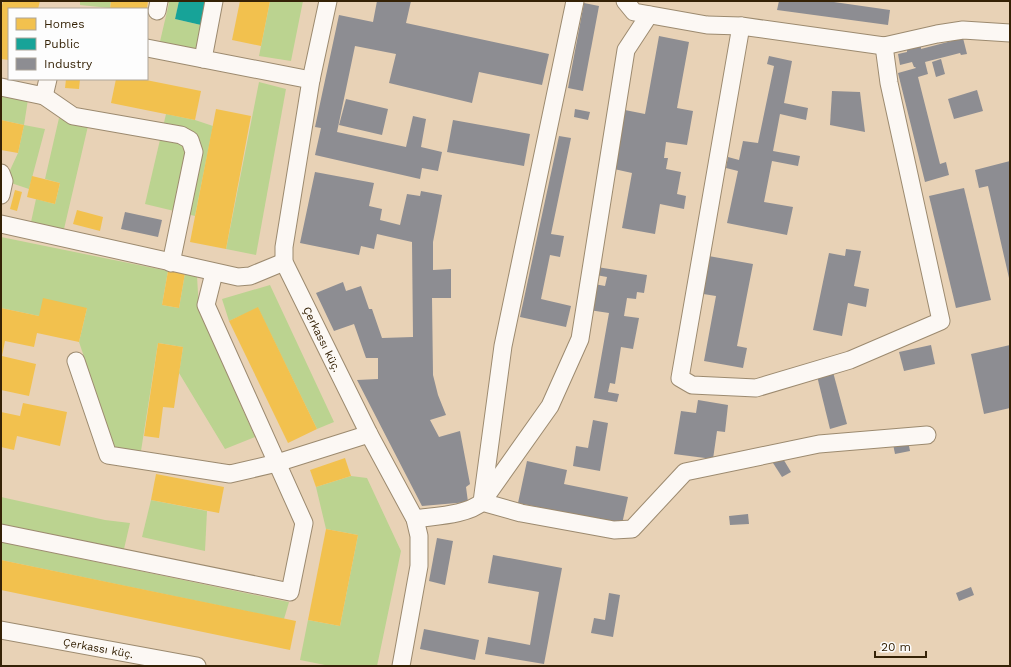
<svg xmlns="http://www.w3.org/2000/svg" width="1011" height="667" font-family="'Work Sans',sans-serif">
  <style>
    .green { fill: #bbd390 }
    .homes { fill: #f2c14e }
    .public { fill: #17a398 }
    .industry { fill: #8d8d92 }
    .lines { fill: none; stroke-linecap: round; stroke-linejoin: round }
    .minor-casing { stroke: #9c8a6f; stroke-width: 19 }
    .minor { stroke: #fcf8f4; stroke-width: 17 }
    .labels { text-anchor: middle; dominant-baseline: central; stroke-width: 4; stroke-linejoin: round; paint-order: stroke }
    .street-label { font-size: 11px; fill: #352206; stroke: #fdfdfd }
  </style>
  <rect width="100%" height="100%" fill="#e8d2b6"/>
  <!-- green -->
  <g class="green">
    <polygon points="80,1 111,1 110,8 80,5"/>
    <polygon points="165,1 179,1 175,19 201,25 195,57 158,50 169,3"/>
    <polygon points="270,1 303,1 291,61 259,56"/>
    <polygon points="259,82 286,89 256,255 226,249"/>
    <polygon points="1,87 29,93 24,125 45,129 29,189 5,181 18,153 24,125 1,120"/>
    <polygon points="166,114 195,120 213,126 195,216 145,204"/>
    <polygon points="59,118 88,126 64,229 31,222 36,199 55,204 60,183 45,179"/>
    <polygon points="1,237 168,271 162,305 179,308 185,273 197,276 199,310 255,437 225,449 179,373 183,347 158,343 141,451 115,448 79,342 87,308 39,316 1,308"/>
    <polygon points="270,285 334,422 317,429 258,308 229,321 222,299"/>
    <polygon points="351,476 367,478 401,551 377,666 330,666 300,660 308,620 340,626 358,535 326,529 316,487"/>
    <polygon points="1,497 105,520 130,523 124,549 1,524"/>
    <polygon points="151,500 207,511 205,551 142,537"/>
    <polygon points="1,542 289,602 284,619 1,560"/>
  </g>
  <!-- homes -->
  <g class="homes">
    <polygon points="3,1 40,1 38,9 9,9 9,60 1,59 1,10"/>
    <polygon points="111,1 148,1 147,9 110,9"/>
    <polygon points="240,1 270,1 261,46 232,40"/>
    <polygon points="66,79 80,79 79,89 65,88"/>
    <polygon points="116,79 141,79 201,91 195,120 111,103"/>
    <polygon points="216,109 251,116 226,249 190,242"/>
    <polygon points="1,120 24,125 18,153 1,150"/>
    <polygon points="32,176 60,183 55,204 27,197"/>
    <polygon points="15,190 22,192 17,211 10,209"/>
    <polygon points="77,210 103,217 100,231 73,224"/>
    <polygon points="168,271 185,273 179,308 162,305"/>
    <polygon points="43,298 87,308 79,342 37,333 34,347 5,341 2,356 36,364 29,396 1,390 1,308 39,316"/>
    <polygon points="258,307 317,429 288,443 229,321"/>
    <polygon points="158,343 183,347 174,408 163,407 159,438 144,436"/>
    <polygon points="23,403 67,412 60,446 17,436 14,450 1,447 1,412 20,416"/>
    <polygon points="345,458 351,476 316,487 310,470"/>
    <polygon points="156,474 224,487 219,513 151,500"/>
    <polygon points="326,529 358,535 340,626 308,620"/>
    <polygon points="1,560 296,621 290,650 1,590"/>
  </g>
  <!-- public -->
  <polygon class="public" points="179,1 206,1 201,25 175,19"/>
  <!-- industry -->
  <g class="industry">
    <polygon points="377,1 411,1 406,23 549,54 542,85 479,72 472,103 389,83 396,54 355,46 337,132 406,147 413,116 426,119 421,147 442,152 438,171 422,168 420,179 315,155 321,128 315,127 339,15 373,22"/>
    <polygon points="779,1 827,1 890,10 888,25 777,10"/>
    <polygon points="584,3 599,6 583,91 568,88"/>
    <polygon points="659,36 689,42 677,108 693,111 687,145 666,142 664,158 668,158 666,169 681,172 677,194 686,196 684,209 660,204 655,234 622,228 632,173 614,169 625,110 645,114"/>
    <polygon points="963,38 967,54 961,55 960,53 925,62 928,74 918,77 940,164 946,162 949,175 925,182 898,73 916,68 915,67 914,67 912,62 900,65 898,54 907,52 907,49 921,45 921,49"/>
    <polygon points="769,56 792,61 784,103 808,108 806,120 780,114 773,151 800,156 798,166 772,161 764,202 793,207 787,235 727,223 738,171 726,168 728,157 739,160 743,141 758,143 774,66 767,64"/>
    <polygon points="941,59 945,74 936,77 932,62"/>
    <polygon points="977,90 983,111 954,119 948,99"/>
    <polygon points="832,91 860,92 865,132 830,125"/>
    <polygon points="346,99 388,109 382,135 339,125"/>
    <polygon points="575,109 590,112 588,120 574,117"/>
    <polygon points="453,120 530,134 524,166 447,152"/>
    <polygon points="559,136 571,138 551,234 564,236 560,257 550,255 541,299 571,306 566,327 520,317"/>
    <polygon points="1010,161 1010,278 1009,278 988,186 979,188 975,170"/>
    <polygon points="315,172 374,183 369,206 382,209 380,220 400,225 407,194 420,196 421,191 442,195 433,242 433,270 451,269 451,298 432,298 433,375 438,395 446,415 430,420 439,437 460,431 470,484 466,487 468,502 422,506 357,380 378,379 378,358 366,358 354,324 334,331 316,293 343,282 346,291 361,286 369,309 372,309 382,338 413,337 412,242 377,234 374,249 361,246 359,255 300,243"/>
    <polygon points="964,188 991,300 956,308 929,196"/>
    <polygon points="125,212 162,220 158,237 121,229"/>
    <polygon points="846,249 861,251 854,286 869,289 866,307 848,303 842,336 813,330 829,253 845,256"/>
    <polygon points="703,255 753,264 737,346 747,348 743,368 704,361 716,296 697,293"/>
    <polygon points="597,267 647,275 644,293 637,292 636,299 627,298 624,316 639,318 633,349 621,347 615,384 610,383 608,392 619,394 617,402 594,398 609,313 589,310 594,284 605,286 607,277 596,275"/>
    <polygon points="931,345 935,364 904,371 899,352"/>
    <polygon points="1010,345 1010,408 984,414 971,354"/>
    <polygon points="833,372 847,424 830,429 817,376"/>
    <polygon points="698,400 728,405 725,432 717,431 713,459 674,454 681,411 696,413"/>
    <polygon points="593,420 608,423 600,471 573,466 576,446 588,448"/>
    <polygon points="908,441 910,451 895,454 893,444"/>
    <polygon points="782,457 791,472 782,477 773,463"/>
    <polygon points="527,461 567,470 564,484 628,497 622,524 518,503"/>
    <polygon points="748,514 749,524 730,525 729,516"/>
    <polygon points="437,538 453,541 445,585 429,581"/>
    <polygon points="493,555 562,568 544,664 485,654 488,637 530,645 539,592 488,583"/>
    <polygon points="971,587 974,595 959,601 956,593"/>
    <polygon points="609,593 620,595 613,637 591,633 594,618 605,620"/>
    <polygon points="424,629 479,640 475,660 420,649"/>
  </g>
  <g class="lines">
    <defs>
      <g id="minor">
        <polyline points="214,1 203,59 311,80"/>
        <path id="s1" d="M328,1L311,80L284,247V262L369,434L415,519L419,536V566L401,666"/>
        <polyline points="625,1 634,12 707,25 741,26 884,46 937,34 963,30 1010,33"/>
        <polyline points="157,11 159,1"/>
        <polyline points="649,15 626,50 580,339 550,406 482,502 521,513 614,530 632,529 685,472 819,444 927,435"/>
        <polyline points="741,26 680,378 692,385 756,388 850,360 941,321 889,83 884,46"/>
        <polyline points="147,48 203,59"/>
        <polyline points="1,87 44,96 48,79"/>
        <polyline points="44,96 73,116 181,135 190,140 194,152 171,263"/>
        <polyline points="1,173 4,181 1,195"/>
        <polyline points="1,224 238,277 250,276 284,262"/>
        <polyline points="76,361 108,455 230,474 277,463 369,434"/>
        <path d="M415,519C434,516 468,515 482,502L503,346L575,1"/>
        <polyline points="1,533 290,592 304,523 206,305 214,273"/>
        <path id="s2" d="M1,630L197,666"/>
      </g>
    </defs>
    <!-- minor casing -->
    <use href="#minor" class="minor-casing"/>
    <!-- minor -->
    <use href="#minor" class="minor"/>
  </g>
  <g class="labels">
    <!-- street labels -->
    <g class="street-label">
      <text stroke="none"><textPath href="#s1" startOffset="351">Çerkassı küç.</textPath></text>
      <text stroke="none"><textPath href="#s2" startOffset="99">Çerkassı küç.</textPath></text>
    </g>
  </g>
  <!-- border -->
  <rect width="1011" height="667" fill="none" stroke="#352206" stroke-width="4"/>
  <!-- legend -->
  <rect x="8" y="8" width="140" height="72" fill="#fdfdfd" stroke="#ada59a"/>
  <rect x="16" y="18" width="20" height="12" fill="#f2c14e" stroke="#ada59a"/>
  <text x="44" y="28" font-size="12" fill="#352206">Homes</text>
  <rect x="16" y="38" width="20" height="12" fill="#17a398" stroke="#ada59a"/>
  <text x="44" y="48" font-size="12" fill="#352206">Public</text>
  <rect x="16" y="58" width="20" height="12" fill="#8d8d92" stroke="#ada59a"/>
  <text x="44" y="68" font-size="12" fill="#352206">Industry</text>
  <!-- scale -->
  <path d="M875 651v6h51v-6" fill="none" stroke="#352206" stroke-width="2"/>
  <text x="881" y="651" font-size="12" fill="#352206" stroke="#fdfdfd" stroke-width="3" paint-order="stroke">20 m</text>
</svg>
